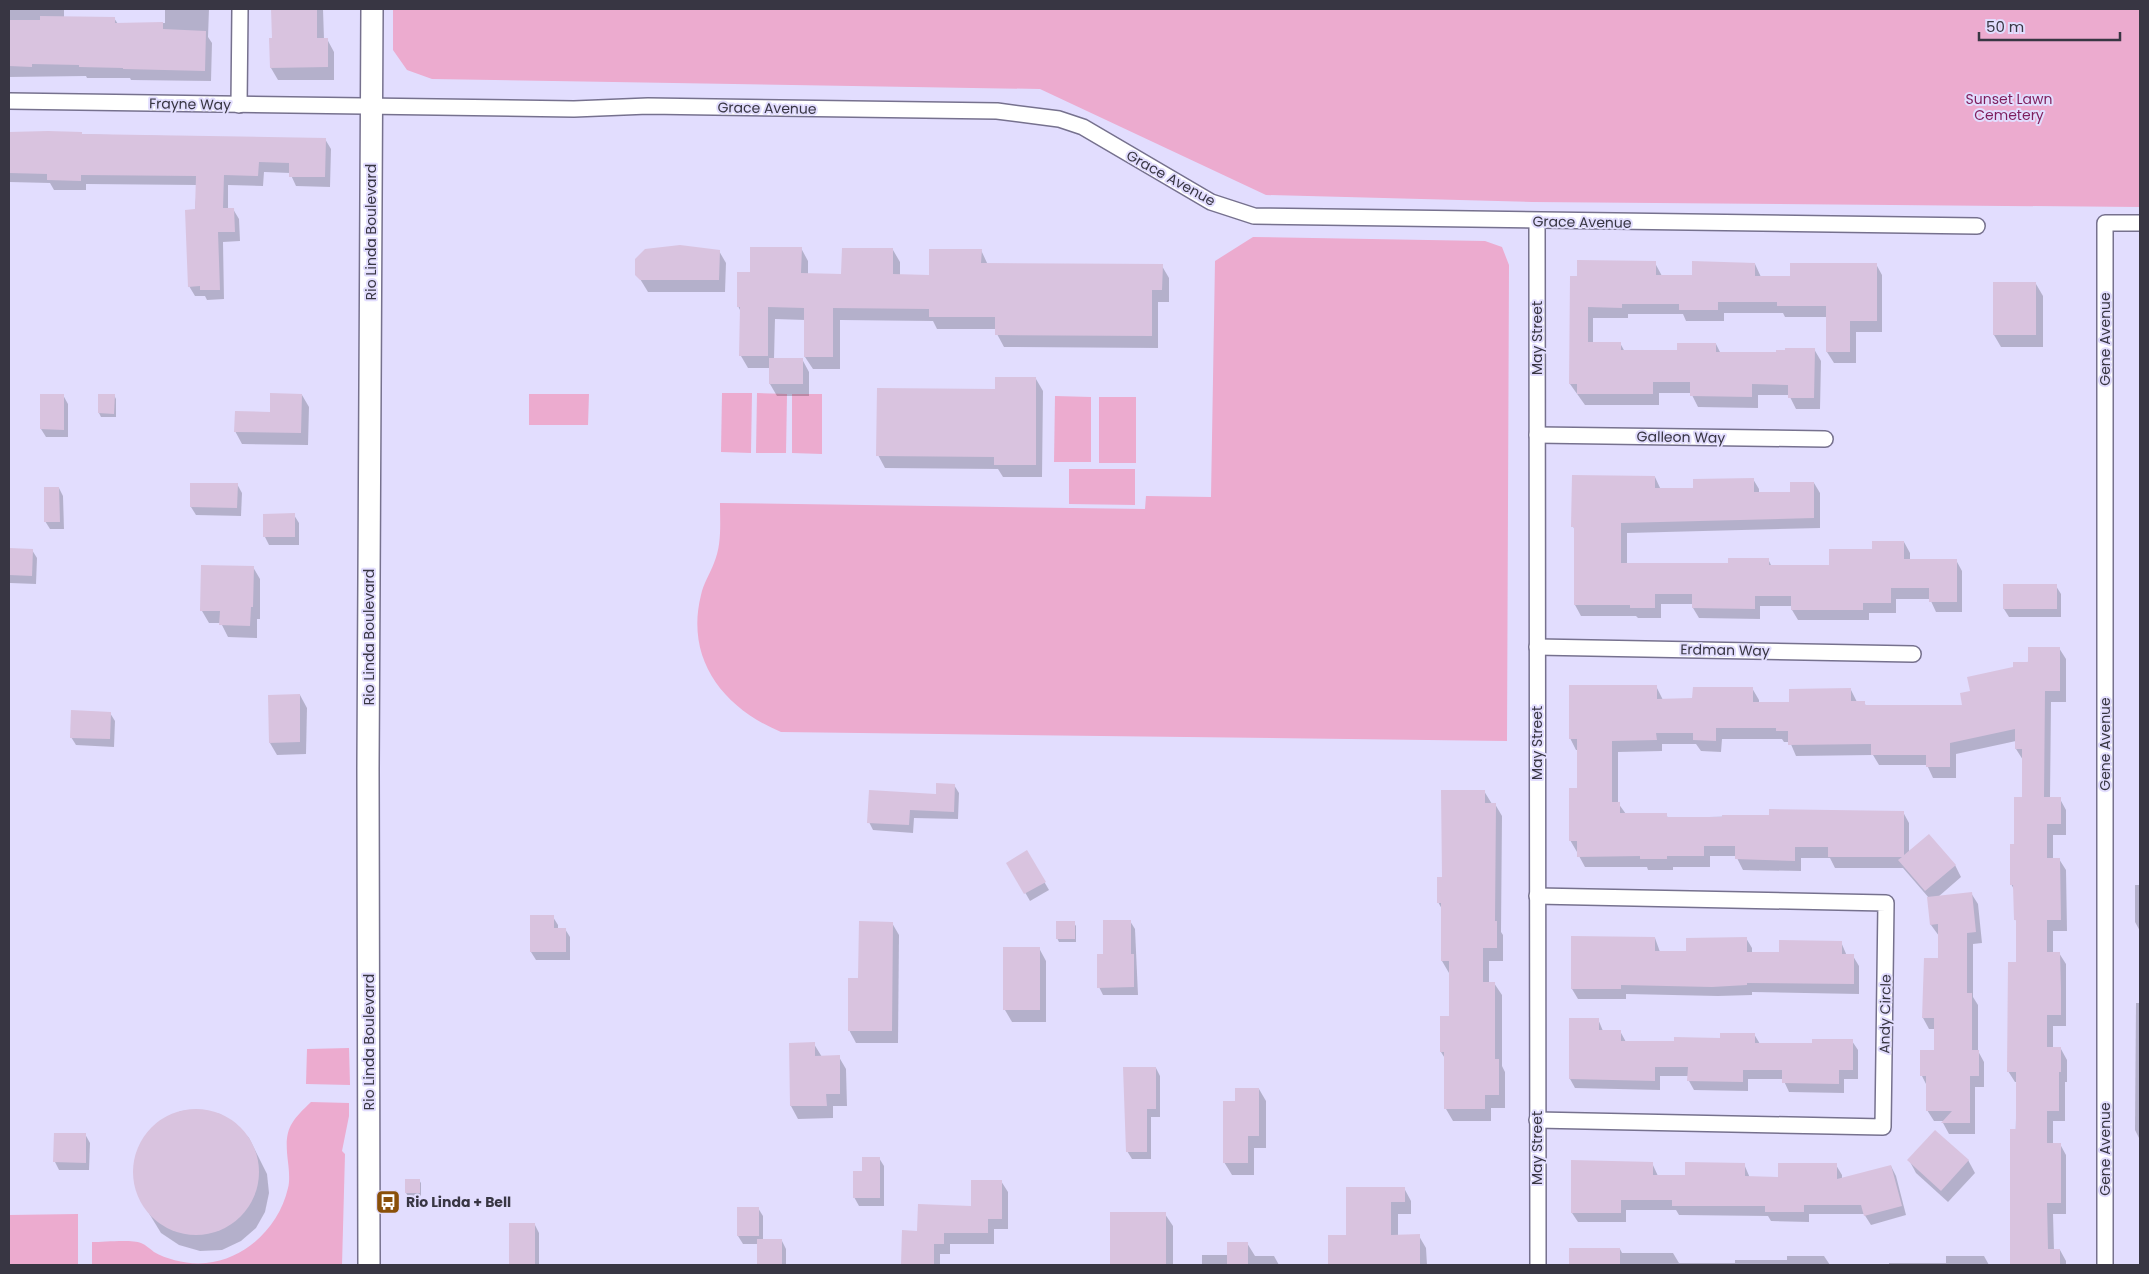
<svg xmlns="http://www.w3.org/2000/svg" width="2149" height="1274" font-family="Poppins,sans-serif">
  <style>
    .green { fill: #ecabcf }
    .shadow { fill: #0003 }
    .building { fill: #d9c3df }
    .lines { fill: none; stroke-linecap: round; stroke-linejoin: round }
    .minor-casing { stroke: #76718e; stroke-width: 18 }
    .secondary-casing { stroke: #76718e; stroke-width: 24 }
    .minor { stroke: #fff; stroke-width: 15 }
    .secondary { stroke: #fff; stroke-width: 21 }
    .labels { text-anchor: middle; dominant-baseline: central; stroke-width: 4; stroke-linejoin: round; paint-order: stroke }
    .park-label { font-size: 14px; fill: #7e1e5d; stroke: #e2ddfe }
    .street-label { font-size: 14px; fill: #383643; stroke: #e2ddfe }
    .poi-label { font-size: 14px; font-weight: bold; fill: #383643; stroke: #e2ddfe; text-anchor: start }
  </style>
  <rect width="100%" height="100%" fill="#e2ddfe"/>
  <!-- green -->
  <g class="green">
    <polygon points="393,9 2140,9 2140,207 1532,202 1266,195 1040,89 432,79 407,70 393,50"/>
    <path d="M1253,237L1485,241L1502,247L1509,265L1507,741L781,732C723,708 685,659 701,595C703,584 710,574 714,563C722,544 720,524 720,503L1145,509L1146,496L1211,497L1215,261Z"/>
    <polygon points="722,393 752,393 751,453 721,452"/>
    <polygon points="757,393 787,394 786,453 756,453"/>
    <polygon points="529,394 589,394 588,425 529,425"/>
    <polygon points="792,394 822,394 822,454 792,453"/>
    <polygon points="1055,396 1091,397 1091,462 1054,462"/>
    <rect x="1099" y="397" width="37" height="66"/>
    <polygon points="1069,469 1135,469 1135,505 1069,504"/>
    <polygon points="349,1048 350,1085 306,1084 307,1049"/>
    <path d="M311,1102L349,1103V1116L342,1151L345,1154L342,1265H92V1242C104,1242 132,1239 141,1243C146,1245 150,1249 154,1252C168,1260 189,1265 206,1263C246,1259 279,1227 288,1188C290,1181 289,1170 288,1162C284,1130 289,1123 311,1102Z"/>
    <polygon points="78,1214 78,1265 9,1265 9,1215"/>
  </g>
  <!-- shadow -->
  <g class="shadow">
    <polygon points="9,9 64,9 64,17 114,18 118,24 165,23 165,9 209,9 208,37 212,43 211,81 131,80 130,78 87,78 86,76 9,77"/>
    <polygon points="273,9 323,9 324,39 327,39 334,52 334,80 278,80 271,68"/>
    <polygon points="9,133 325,139 331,149 330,187 296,186 290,173 264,172 263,186 228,185 228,210 233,209 239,219 240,241 223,242 224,299 207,300 205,296 195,296 189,286 197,185 86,184 86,190 54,190 50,183 9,182"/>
    <polygon points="801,248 808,261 808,274 842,275 893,250 900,262 900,276 930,276 981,250 988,265 1162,266 1169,278 1169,302 1158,302 1158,348 1004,347 997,334 997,329 937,329 933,321 840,320 840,369 813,369 805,357 805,320 775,319 774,359 802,359 809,372 809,396 777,396 770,384 770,368 748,368 741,356 741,312 738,306 751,274"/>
    <polygon points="719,251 726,263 725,292 648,292 637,274"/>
    <polygon points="1655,263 1662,276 1693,276 1755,264 1761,277 1791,277 1876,264 1882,275 1882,332 1856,332 1856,363 1834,363 1827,352 1827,317 1785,317 1783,313 1724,313 1724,321 1686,321 1683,314 1628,314 1628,318 1593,318 1593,343 1620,343 1625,352 1679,352 1716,344 1721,354 1777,354 1814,349 1821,361 1820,409 1796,409 1789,395 1758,395 1758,408 1698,407 1691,393 1659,393 1659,405 1585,405 1570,384 1571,277"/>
    <polygon points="2036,284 2043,296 2043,347 2001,347 1994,335"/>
    <polygon points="1036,379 1043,391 1042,477 1003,477 998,469 885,468 878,455 996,390"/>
    <polygon points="42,395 63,395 68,404 68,437 46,437 41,429"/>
    <polygon points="114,395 116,399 116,417 101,417 99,413"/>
    <polygon points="302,395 309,407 308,445 242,444 235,431 271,413"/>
    <polygon points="1655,477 1661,490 1694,490 1753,479 1759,489 1759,493 1791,493 1814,483 1820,493 1820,528 1627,533 1627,564 1729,564 1768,559 1772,567 1830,567 1873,550 1904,542 1910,553 1910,560 1956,560 1962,571 1962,612 1936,612 1930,599 1896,599 1896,613 1869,613 1869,620 1798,620 1792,610 1792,606 1760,606 1760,619 1699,618 1693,608 1693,604 1661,604 1661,618 1638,618 1636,616 1581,616 1575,605 1575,531 1573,526"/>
    <polygon points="237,484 242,493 241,516 196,515 191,507"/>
    <polygon points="59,488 63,496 64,529 50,529 45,521"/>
    <polygon points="294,515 299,523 299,545 269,545 265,537 264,516"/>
    <polygon points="9,550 32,550 37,558 36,584 10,583 9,580"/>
    <polygon points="253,567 260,579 260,619 257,619 257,638 228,637 221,623 209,623 202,611"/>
    <polygon points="2004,586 2056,586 2061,594 2061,617 2009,617 2004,609"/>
    <polygon points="2059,648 2066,659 2066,702 2051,702 2050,799 2060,799 2066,810 2066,835 2053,835 2053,859 2059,859 2066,870 2067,931 2053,931 2053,953 2059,953 2066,964 2066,1026 2053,1026 2053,1049 2061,1049 2067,1060 2067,1082 2065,1082 2065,1121 2053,1121 2053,1144 2060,1144 2066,1155 2066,1214 2053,1214 2054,1250 2060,1250 2066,1261 2066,1265 2012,1265 2017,1082 2015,1082 2008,1071 2018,963 2018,924 2015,919 2015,891 2011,884 2023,799 2023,760 2016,749 2016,741 1956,754 1956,778 1933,778 1927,765 1879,765 1873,755 1796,756 1790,742 1784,742 1782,739 1722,739 1721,752 1701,751 1696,744 1662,744 1662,751 1618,752 1618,803 1626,814 1666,814 1668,818 1903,812 1909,823 1909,852 1955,865 1961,877 1938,897 1971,893 1978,904 1982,943 1973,944 1973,997 1978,1005 1978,1051 1984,1062 1984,1087 1975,1087 1975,1134 1949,1134 1943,1123 1944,1121 1934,1121 1927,1110 1927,1086 1922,1076 1936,1052 1936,1029 1929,1029 1923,1018 1925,959 1939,959 1939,936 1931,925 1929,898 1903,868 1835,868 1830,858 1801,858 1801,871 1743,870 1736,856 1710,856 1710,867 1673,867 1673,870 1648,870 1647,867 1585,867 1579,856 1579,852 1577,852 1570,840 1579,789 1579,750 1576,750 1570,738 1656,686 1663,700 1694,699 1752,688 1759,700 1759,704 1790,704 1851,690 1857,702 1864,702 1866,706 1964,706 1971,692 2014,668"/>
    <polygon points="300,695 307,708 306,754 277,755 270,743"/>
    <polygon points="110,713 115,721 114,747 76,745 71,737"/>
    <polygon points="954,785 959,793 958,819 914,818 913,833 873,830 869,822 937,796"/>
    <polygon points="1484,791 1492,804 1495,804 1502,816 1501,932 1503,935 1503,961 1489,961 1489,983 1494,983 1502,995 1502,1066 1505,1072 1505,1108 1491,1108 1491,1121 1453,1121 1446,1109 1446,1060 1441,1052 1450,1018 1449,973 1442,961 1442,909 1438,902 1444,879"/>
    <polygon points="1027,852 1049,890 1030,901 1008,863"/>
    <polygon points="2135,885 2140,885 2140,931 2135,922"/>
    <polygon points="553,917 558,925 558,929 565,929 570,937 570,960 536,960 531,952"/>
    <polygon points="1130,921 1135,929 1138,995 1103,995 1099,987 1104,955"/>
    <polygon points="892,923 899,935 898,1043 856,1043 849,1030 860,979"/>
    <polygon points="1074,923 1076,926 1076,942 1059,942 1057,938"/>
    <polygon points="1655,938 1660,952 1687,952 1746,938 1752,948 1752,953 1780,953 1841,942 1847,956 1853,956 1859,966 1859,994 1752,992 1752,995 1718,996 1626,994 1626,999 1578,999 1572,989"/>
    <polygon points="1039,948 1046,961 1046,1022 1012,1022 1005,1010"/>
    <polygon points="2136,1003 2140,1003 2140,1140 2135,1130"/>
    <polygon points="1598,1019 1603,1031 1620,1031 1626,1042 1676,1042 1722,1039 1754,1034 1760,1044 1814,1044 1852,1041 1858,1050 1858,1079 1844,1079 1844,1093 1789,1092 1783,1079 1748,1079 1748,1091 1694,1090 1689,1081 1689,1076 1660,1076 1660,1090 1575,1088 1570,1079"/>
    <polygon points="791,1044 814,1044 822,1057 839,1057 846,1069 847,1106 833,1106 833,1118 798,1119 791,1106"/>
    <polygon points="1156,1068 1160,1076 1160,1117 1151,1117 1151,1159 1132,1159 1127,1151"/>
    <polygon points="1259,1089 1266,1101 1266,1148 1254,1148 1254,1175 1232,1175 1224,1162 1236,1103"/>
    <polygon points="201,1110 220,1114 236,1124 249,1138 267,1174 269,1193 265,1212 256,1228 241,1241 222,1250 200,1251 179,1245 161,1233 139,1197 134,1176 136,1154 146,1135 162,1120 181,1111"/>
    <polygon points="85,1134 90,1143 89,1170 59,1170 55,1162"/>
    <polygon points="879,1158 884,1166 884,1206 859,1206 854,1197 863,1172"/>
    <polygon points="1909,1160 1968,1160 1975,1173 1948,1202 1916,1173"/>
    <polygon points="1652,1163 1658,1176 1687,1176 1744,1164 1750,1178 1779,1178 1836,1165 1842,1175 1842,1179 1891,1166 1896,1176 1906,1215 1871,1225 1864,1214 1809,1214 1809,1222 1771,1221 1768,1216 1679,1215 1676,1210 1626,1210 1626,1222 1578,1222 1572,1213"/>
    <polygon points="419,1180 421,1183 421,1196 408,1196 406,1193"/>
    <polygon points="1001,1181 1008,1192 1008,1229 994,1229 994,1244 950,1244 950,1254 940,1254 940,1265 902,1265 903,1232 919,1232 972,1207"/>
    <polygon points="1404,1188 1411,1201 1411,1214 1398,1214 1398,1236 1419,1236 1426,1248 1427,1265 1330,1265 1330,1236 1348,1236"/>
    <polygon points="758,1208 763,1216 763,1241 782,1241 786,1249 786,1265 759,1265 759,1244 743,1244 738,1236"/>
    <polygon points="1111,1214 1165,1214 1173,1226 1173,1265 1111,1265"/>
    <polygon points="510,1225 535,1225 539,1233 539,1265 510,1265"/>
    <polygon points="1247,1243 1255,1256 1274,1256 1279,1265 1202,1265 1202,1255 1228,1255"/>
    <polygon points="1570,1249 1620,1249 1622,1253 1673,1253 1679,1263 1735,1263 1735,1260 1787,1260 1787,1256 1824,1256 1830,1265 1570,1265"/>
    <polygon points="1946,1256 1984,1256 1989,1265 1889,1265 1889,1263 1946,1263"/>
  </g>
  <!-- building -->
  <g class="building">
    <polygon points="271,9 317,9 317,38 328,38 328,67 270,68 269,38 272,38"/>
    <polygon points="40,16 115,17 115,23 163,22 163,29 206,31 205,71 123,69 123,68 79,67 79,65 32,64 32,67 9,66 9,20 40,20"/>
    <polygon points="48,131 82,132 82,134 326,138 325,177 289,177 289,163 259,162 258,176 224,175 223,208 234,208 235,232 218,232 220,290 200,290 200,286 188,287 185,210 195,209 196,176 81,175 81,181 47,180 47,174 9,173 9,132"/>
    <polygon points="680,245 720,250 719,280 640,280 635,275 635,259 645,249"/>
    <polygon points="750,247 802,247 801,273 841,274 842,248 893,248 893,274 929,275 929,249 982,249 981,263 1163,264 1162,290 1152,290 1152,336 995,335 995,317 929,317 929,309 833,308 833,357 804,357 804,308 768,307 768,356 739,356 740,307 737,307 737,272 750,272"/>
    <polygon points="1577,260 1656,261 1656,275 1692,275 1692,261 1755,263 1755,276 1790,276 1790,263 1877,263 1877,321 1850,321 1850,352 1826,352 1826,306 1777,306 1777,302 1718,302 1718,310 1679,310 1679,304 1622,304 1622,308 1588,307 1588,342 1621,342 1621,350 1677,350 1677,343 1716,343 1716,352 1776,352 1776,350 1785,350 1785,348 1815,348 1814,398 1788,398 1788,385 1752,384 1752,397 1690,396 1690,382 1653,382 1653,394 1577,394 1577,384 1569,384 1570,276 1577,276"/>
    <rect x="1993" y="282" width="43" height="53"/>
    <rect x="769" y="358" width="34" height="26"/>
    <polygon points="995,377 1036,377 1036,465 994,465 994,457 876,456 877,388 995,389"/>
    <polygon points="270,393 302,394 301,433 234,432 235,411 270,412"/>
    <polygon points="40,394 64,394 64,430 40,429"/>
    <polygon points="98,394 115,394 114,414 98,413"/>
    <polygon points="1572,475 1655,476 1655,488 1693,488 1693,479 1754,478 1754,492 1790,492 1790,482 1814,482 1814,518 1621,523 1621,563 1728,563 1728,558 1769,558 1769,565 1829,565 1829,549 1872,549 1872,541 1904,541 1904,559 1957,559 1957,602 1929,602 1929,588 1891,588 1891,603 1863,603 1863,610 1791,610 1791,596 1755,596 1755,609 1692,608 1692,594 1655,594 1655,608 1630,608 1630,605 1574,605 1574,527 1571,527"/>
    <polygon points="190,483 238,483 237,508 190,507"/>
    <polygon points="44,487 59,487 60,522 44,522"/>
    <polygon points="295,513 295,537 263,537 263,514"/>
    <polygon points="9,548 33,549 32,576 9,575"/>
    <polygon points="201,565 254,566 253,607 251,607 250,626 219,625 220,611 200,611"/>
    <rect x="2003" y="584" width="54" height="25"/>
    <polygon points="2028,647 2060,647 2060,691 2045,691 2044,797 2061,797 2061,824 2047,824 2047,858 2060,858 2061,920 2047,920 2047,952 2060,952 2061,988 2061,1015 2047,1015 2047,1047 2061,1047 2061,1072 2059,1072 2059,1111 2047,1111 2047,1143 2061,1143 2061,1203 2047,1203 2048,1249 2060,1249 2060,1264 2010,1264 2010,1129 2016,1129 2016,1072 2007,1072 2008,962 2016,962 2016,920 2014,920 2013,885 2010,885 2010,844 2014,844 2014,797 2022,797 2022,749 2015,749 2015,729 1950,743 1950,767 1926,767 1926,755 1871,755 1871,744 1788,745 1788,731 1776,731 1776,728 1716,728 1716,741 1693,740 1693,733 1656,733 1657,740 1612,741 1612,802 1620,802 1620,813 1667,813 1667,817 1722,817 1722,815 1769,815 1769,809 1904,811 1904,855 1929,834 1956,865 1925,891 1898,860 1902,857 1828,857 1828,847 1795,847 1795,861 1735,859 1735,846 1704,846 1704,856 1667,856 1667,859 1640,859 1640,856 1577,857 1577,841 1569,841 1569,788 1577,788 1577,739 1569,739 1569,685 1657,685 1657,699 1692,698 1693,687 1753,687 1753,702 1789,702 1789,689 1851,688 1851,701 1865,701 1865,705 1962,705 1960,693 1970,691 1967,677 2013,667 2013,662 2028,662"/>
    <polygon points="300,694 300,742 269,743 268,695"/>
    <polygon points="71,710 111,712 110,739 70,738"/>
    <polygon points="936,783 955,784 954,812 910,810 909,825 867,823 869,790 936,794"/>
    <polygon points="1441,790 1485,790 1485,803 1496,803 1495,921 1497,921 1497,948 1483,948 1483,982 1495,982 1495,1059 1499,1059 1499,1095 1485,1095 1485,1109 1444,1109 1444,1052 1440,1052 1440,1016 1449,1016 1449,961 1441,961 1441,903 1437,903 1437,877 1442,877"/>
    <polygon points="1027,850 1046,882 1024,894 1006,863"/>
    <polygon points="1972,892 1976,932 1967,933 1967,993 1972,993 1972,1050 1979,1050 1979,1076 1970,1076 1970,1123 1941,1123 1952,1111 1926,1111 1926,1076 1920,1076 1920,1050 1934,1050 1934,1018 1922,1018 1924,958 1938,958 1938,924 1930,925 1927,897"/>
    <polygon points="530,915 554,915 554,928 566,928 566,952 530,952"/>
    <polygon points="1103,920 1131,920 1131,954 1134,954 1134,987 1097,988 1097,954 1103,954"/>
    <polygon points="859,921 893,922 892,1031 848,1031 848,978 858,978"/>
    <rect x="1056" y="921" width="19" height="18"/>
    <polygon points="1571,936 1655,937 1655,951 1686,951 1686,938 1747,937 1747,952 1779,952 1779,940 1842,941 1842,954 1854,954 1854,984 1747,983 1747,985 1712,987 1621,985 1621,989 1571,989"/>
    <rect x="1003" y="947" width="37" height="63"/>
    <polygon points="1569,1018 1599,1018 1599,1030 1621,1030 1621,1041 1674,1041 1674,1037 1720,1038 1720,1033 1755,1033 1755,1043 1812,1043 1812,1039 1853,1039 1853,1070 1839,1070 1839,1084 1782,1083 1782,1070 1743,1070 1743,1082 1687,1081 1688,1067 1655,1067 1655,1081 1569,1079"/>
    <polygon points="815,1042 815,1056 840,1055 840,1094 826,1094 827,1106 790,1106 789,1043"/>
    <polygon points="1123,1067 1156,1067 1156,1109 1147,1109 1147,1152 1126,1152"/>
    <polygon points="1235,1088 1259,1088 1259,1136 1248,1136 1248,1163 1223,1163 1223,1101 1235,1101"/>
    <circle cx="196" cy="1172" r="63"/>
    <polygon points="1935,1130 1969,1160 1941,1191 1907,1160"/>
    <polygon points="54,1133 86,1133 86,1163 53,1162"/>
    <polygon points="862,1157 880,1157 880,1198 853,1198 853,1171 862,1171"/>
    <polygon points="1571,1160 1653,1162 1653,1175 1685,1175 1685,1162 1745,1163 1745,1176 1778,1177 1778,1163 1837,1163 1837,1179 1891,1165 1902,1206 1864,1216 1861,1205 1804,1205 1804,1212 1765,1212 1765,1206 1672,1206 1672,1200 1621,1200 1621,1213 1571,1213"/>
    <rect x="405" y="1179" width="15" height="14"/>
    <polygon points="971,1180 1002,1180 1002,1219 988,1219 988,1233 944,1233 944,1244 934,1244 934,1265 901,1265 902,1230 917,1231 918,1204 971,1206"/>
    <polygon points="1346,1187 1405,1187 1405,1202 1391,1202 1391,1235 1420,1234 1420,1265 1328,1265 1328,1235 1346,1235"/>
    <rect x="737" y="1207" width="22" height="29"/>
    <rect x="1110" y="1212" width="56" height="53"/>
    <rect x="509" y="1223" width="26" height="42"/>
    <rect x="757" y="1239" width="25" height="26"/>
    <rect x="1227" y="1242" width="21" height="23"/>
    <rect x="1569" y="1248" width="51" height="17"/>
  </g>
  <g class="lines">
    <defs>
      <g id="minor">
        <polyline points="9,101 574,109 648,106 997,111 1059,119 1083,127 1211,202 1254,216 1977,226"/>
        <polyline points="239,105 240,9"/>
        <polyline points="1537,221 1538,1265"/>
        <polyline points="1537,435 1825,439"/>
        <polyline points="1537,647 1913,654"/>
        <polyline points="1537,1120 1883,1127 1886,903 1537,896"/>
        <polyline points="2105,1265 2105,223 2140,223"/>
      </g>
      <polyline id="secondary" points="369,1265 368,769 372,9"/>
    </defs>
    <!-- minor casing -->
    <use href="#minor" class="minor-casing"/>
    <!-- secondary casing -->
    <use href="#secondary" class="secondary-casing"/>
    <!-- minor -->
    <use href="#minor" class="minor"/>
    <!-- secondary -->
    <use href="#secondary" class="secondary"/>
  </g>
  <!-- icons -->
  <defs>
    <symbol id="bus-square" viewBox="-11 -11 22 22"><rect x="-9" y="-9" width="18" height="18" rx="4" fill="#8a5009" stroke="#e2ddfe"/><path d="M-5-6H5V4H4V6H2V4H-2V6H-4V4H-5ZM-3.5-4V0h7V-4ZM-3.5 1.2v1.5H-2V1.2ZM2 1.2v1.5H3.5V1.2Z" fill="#fff"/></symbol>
  </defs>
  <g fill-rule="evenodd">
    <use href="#bus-square" x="374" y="1188" width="28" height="28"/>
  </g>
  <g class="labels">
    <!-- park labels -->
    <g class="park-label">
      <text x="2009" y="99">Sunset Lawn<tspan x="2009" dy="16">Cemetery</tspan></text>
    </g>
    <!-- street labels -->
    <g class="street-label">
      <text transform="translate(190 104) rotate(1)">Frayne Way</text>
      <text transform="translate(767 108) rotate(1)">Grace Avenue</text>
      <text transform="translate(1171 178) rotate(29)">Grace Avenue</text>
      <text transform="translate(1582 222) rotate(1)">Grace Avenue</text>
      <text transform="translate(371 232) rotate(-90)">Rio Linda Boulevard</text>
      <text transform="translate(1537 338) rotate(-90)">May Street</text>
      <text transform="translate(2105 339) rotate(-90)">Gene Avenue</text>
      <text transform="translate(1681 437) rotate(1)">Galleon Way</text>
      <text transform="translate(369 637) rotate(-90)">Rio Linda Boulevard</text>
      <text transform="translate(1725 650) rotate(1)">Erdman Way</text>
      <text transform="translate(1537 743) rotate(-90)">May Street</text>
      <text transform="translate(2105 744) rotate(-90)">Gene Avenue</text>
      <text transform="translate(1885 1014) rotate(-89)">Andy Circle</text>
      <text transform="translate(369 1042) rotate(-90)">Rio Linda Boulevard</text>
      <text transform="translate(1537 1148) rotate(-90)">May Street</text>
      <text transform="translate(2105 1149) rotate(-90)">Gene Avenue</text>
    </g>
    <!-- poi labels -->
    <g class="poi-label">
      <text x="406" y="1202">Rio Linda + Bell</text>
    </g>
  </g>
  <!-- border -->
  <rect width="2149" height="1274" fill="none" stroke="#383643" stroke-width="20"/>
  <!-- scale -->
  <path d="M1979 32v8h141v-8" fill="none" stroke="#383643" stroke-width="2.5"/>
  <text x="1986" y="32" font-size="15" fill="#383643" stroke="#e2ddfe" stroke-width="4" paint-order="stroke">50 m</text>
</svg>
